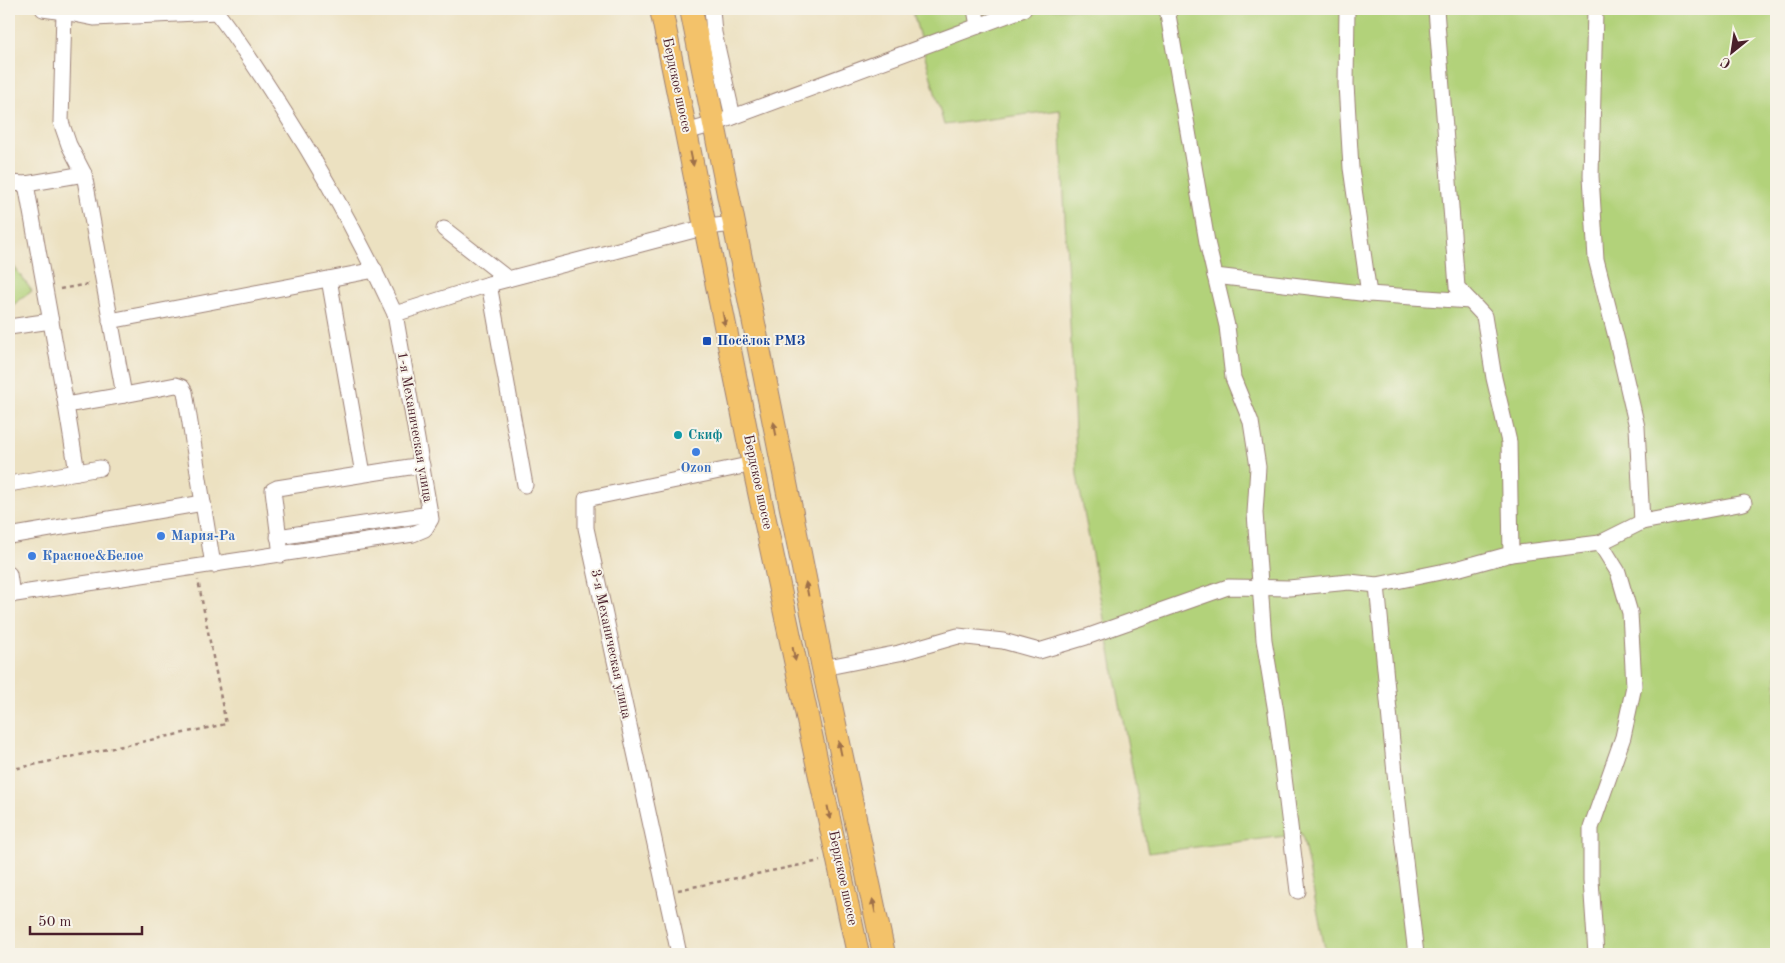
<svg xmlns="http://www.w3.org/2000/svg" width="1785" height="963" font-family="'Old Standard TT',serif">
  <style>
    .green { fill: #b2d27a; stroke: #7e7852 }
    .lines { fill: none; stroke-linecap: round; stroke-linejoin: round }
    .minor-casing { stroke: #9b8076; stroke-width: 17 }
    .highway-casing { stroke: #9b8076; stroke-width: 24 }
    .path { stroke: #9b8076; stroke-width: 2.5; stroke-dasharray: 4 4; stroke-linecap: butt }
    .minor { stroke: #fff; stroke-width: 15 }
    .highway { stroke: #f3c26a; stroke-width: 22 }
    .oneway { fill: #9e704a }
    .transit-dot { fill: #1a4fb4; stroke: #f7f3e8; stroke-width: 2 }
    .culture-dot { fill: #0f9aa8; stroke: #f7f3e8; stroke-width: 2 }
    .shop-dot { fill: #3f7fe0; stroke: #f7f3e8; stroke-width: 2 }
    .labels { text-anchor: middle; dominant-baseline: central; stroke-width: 4; stroke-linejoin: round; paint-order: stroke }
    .street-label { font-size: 14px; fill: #4a1f2b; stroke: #f7f3e8 }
    .transit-label { font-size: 14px; font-weight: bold; fill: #164399; stroke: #f7f3e8; text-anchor: start }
    .culture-label { font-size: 14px; font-weight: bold; fill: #0d838f; stroke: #f7f3e8; text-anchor: start }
    .shop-label { font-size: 14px; font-weight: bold; fill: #366cbe; stroke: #f7f3e8; text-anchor: start }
  </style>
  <rect width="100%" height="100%" fill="#f7f3e8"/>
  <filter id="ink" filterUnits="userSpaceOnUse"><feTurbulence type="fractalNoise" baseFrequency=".02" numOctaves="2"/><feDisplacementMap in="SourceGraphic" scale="10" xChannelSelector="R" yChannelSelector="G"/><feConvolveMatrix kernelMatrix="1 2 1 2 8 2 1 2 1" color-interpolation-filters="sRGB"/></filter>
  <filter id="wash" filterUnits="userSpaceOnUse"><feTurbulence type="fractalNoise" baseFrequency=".0096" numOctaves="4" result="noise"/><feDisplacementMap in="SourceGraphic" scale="20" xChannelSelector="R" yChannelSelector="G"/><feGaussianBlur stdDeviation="1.12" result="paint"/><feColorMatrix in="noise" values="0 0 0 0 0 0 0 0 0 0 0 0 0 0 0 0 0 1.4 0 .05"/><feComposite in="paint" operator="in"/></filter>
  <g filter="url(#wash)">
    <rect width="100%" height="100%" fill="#ece1c1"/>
    <!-- green -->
    <g class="green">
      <polygon points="912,9 1776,9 1776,954 1326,954 1302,834 1148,853 1077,475 1060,110 944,125"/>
      <polygon points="10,261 32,291 13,305 9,299"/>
    </g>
  </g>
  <g filter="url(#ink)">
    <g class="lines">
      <defs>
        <g id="minor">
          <polyline points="43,9 64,12"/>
          <path d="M214,9C240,42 263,78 285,113C326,177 363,245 395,314"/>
          <polyline points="712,9 714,33 733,117"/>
          <polyline points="975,9 978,26"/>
          <polyline points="1167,9 1207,242 1227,326 1233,378 1251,422 1258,467 1255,513 1264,640 1276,712 1298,891"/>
          <polyline points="1347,9 1346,84 1351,168 1369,294"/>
          <polyline points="1436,9 1457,287 1484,316 1494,378 1509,442 1511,554"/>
          <polyline points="1595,9 1591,176 1596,259 1617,341 1637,427 1642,522"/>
          <polyline points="686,132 714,124 1024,9"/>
          <polyline points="84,174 26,184 66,405 124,395"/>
          <polyline points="9,183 26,184"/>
          <polyline points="444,229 508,279"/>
          <polyline points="1215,276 1369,294 1470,301"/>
          <polyline points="329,279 363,474"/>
          <polyline points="489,284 525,485"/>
          <polyline points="110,321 375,270"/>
          <polyline points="9,327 51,321"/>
          <polyline points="66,405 77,472"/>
          <polyline points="9,484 100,468"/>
          <polyline points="9,536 203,503"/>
          <polyline points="278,537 430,514"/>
          <polyline points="281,555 273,490 277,488 422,465"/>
          <polyline points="213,565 185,392 182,387 176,385 124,395 84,174 69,145 61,122 64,12 94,18 217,12"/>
          <polyline points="9,574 12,595"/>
          <polyline points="1377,585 1396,784 1416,954"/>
          <polyline points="9,595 413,534 425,529 431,519 395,314 489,284 706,227 735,224"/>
          <polyline points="823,668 899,653 958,636 1003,641 1039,651 1086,637 1228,587 1289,588 1349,582 1377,585 1460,568 1511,554 1600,543 1642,522 1744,503"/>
          <polyline points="679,954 586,528 586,499 753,464"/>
          <polyline points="1596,954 1591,880 1591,828 1623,737 1634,686 1630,613 1618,572 1600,543"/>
        </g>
        <g id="highway">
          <polyline points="661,9 753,464 858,954"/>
          <polyline points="691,9 823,668 884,954"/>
        </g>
      </defs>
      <!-- minor casing -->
      <use href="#minor" class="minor-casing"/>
      <!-- highway casing -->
      <use href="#highway" class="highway-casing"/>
      <!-- path -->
      <g class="path">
        <polyline points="60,289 89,284"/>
        <polyline points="9,770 226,724 198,580"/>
        <polyline points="678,890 820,861"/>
      </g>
      <!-- minor -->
      <use href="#minor" class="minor"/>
      <!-- highway -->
      <use href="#highway" class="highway"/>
    </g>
    <!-- one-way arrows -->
    <defs><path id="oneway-solid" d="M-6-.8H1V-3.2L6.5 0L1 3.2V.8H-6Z" transform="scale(1.25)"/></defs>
    <g class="oneway">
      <use href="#oneway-solid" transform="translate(692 159) rotate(78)"/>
      <use href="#oneway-solid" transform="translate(724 319) rotate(79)"/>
      <use href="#oneway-solid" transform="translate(775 429) rotate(-101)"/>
      <use href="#oneway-solid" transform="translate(807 589) rotate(-101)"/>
      <use href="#oneway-solid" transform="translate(794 654) rotate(78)"/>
      <use href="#oneway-solid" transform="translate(840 748) rotate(-102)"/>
      <use href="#oneway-solid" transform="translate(829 813) rotate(78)"/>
      <use href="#oneway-solid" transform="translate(874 906) rotate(-102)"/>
    </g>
  </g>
  <!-- markers -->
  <rect class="transit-dot" x="702" y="336" width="10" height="10" rx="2.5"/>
  <circle class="culture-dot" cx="678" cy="435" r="5"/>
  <g class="shop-dot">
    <circle cx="696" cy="452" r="5"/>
    <circle cx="161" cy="536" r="5"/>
    <circle cx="32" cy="556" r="5"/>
  </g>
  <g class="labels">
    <!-- street labels -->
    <g class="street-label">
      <text transform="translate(677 85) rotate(78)">Бердское шоссе</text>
      <text transform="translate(415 427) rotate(80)">1-я Механическая улица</text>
      <text transform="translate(758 482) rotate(78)">Бердское шоссе</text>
      <text transform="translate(611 644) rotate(78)">3-я Механическая улица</text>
      <text transform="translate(843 878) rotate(78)">Бердское шоссе</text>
    </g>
    <!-- transit labels -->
    <g class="transit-label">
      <text x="717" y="341">Посёлок РМЗ</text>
    </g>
    <!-- culture labels -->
    <g class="culture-label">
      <text x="688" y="435">Скиф</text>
    </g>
    <!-- shop labels -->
    <g class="shop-label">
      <text x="696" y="468" text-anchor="middle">Ozon</text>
      <text x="171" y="536">Мария-Ра</text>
      <text x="42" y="556">Красное&amp;Белое</text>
    </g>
  </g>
  <!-- margin -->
  <rect width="1785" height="963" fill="none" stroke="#f7f3e8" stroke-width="30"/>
  <!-- north arrow -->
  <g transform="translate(1732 52) rotate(210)" stroke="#f7f3e8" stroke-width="4" paint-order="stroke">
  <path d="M0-4L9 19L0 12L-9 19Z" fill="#4a1f2b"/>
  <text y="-8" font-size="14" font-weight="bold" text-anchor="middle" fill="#4a1f2b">С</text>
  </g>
  <!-- scale -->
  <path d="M30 926v8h112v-8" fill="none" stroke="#4a1f2b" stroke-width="2.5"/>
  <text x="38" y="926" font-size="15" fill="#4a1f2b" stroke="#f7f3e8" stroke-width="4" paint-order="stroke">50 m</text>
</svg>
